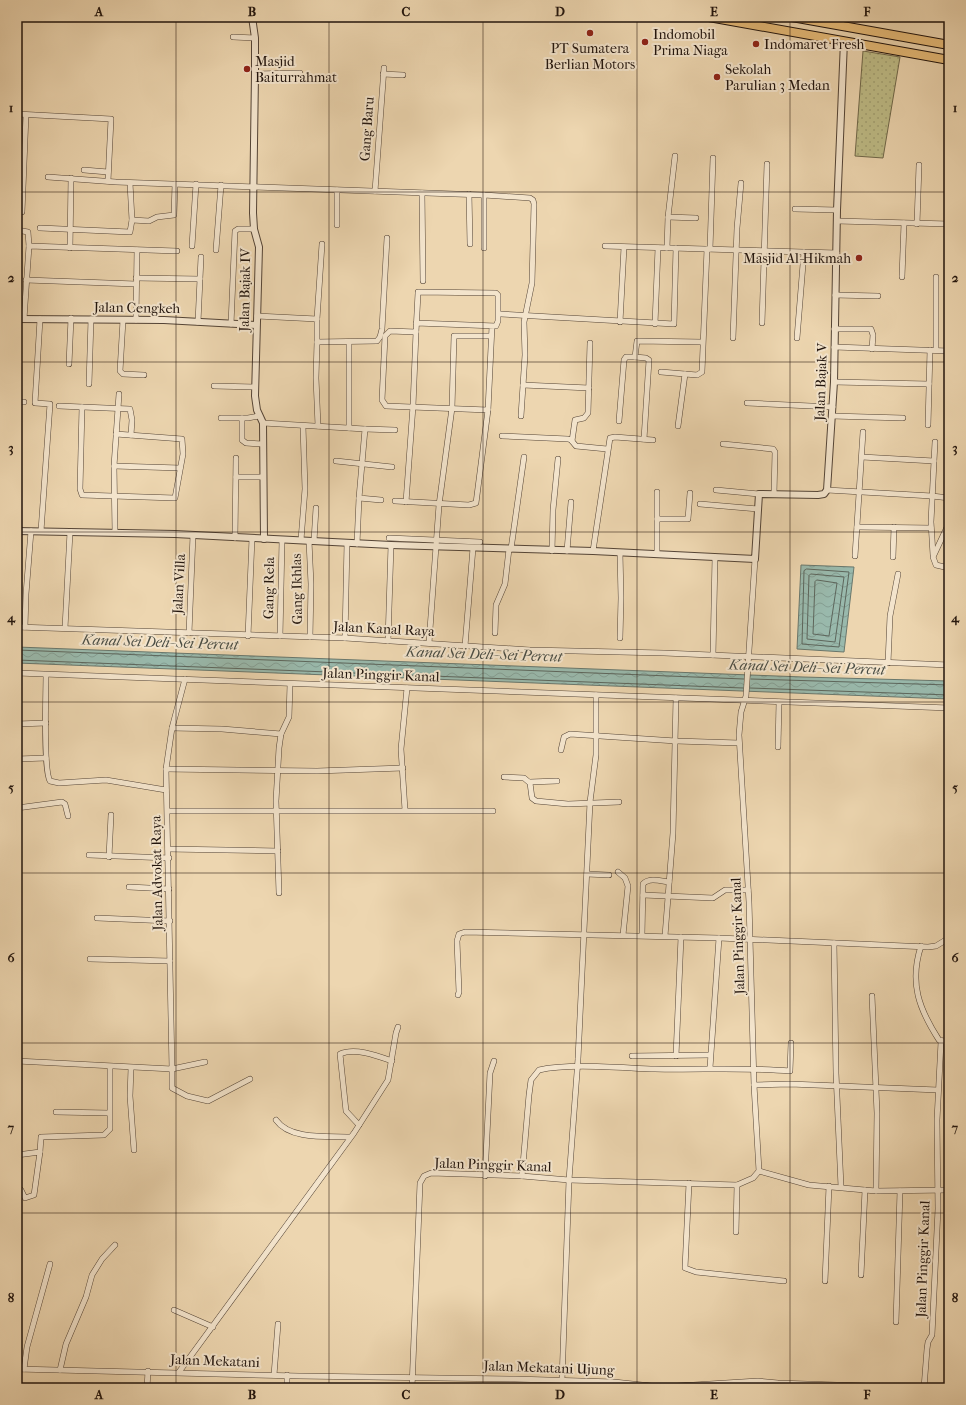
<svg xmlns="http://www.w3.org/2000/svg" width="966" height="1405" font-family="'IM FELL French Canon',serif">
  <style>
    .grass { fill: url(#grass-dots); stroke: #70684a }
    .water { fill: url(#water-waves); stroke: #69776c }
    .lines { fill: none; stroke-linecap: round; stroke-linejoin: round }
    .shore { stroke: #5d665c; stroke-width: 1 }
    .minor-casing { stroke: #544436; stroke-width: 6 }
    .tertiary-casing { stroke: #544436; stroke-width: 8 }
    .trunk-casing { stroke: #21140d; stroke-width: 10 }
    .minor { stroke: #f3e4cc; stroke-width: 5 }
    .tertiary { stroke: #f3e4cc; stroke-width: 6 }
    .trunk { stroke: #e6bb78; stroke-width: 8 }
    .grid { fill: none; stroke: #21140d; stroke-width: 1; stroke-opacity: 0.55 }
    .poi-dot { fill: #8f2418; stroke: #f3e4cc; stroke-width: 1.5 }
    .labels { text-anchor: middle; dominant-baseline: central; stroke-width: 4; stroke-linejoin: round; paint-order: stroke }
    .poi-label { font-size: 14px; fill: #21140d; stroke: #f3e4cc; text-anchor: start }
    .street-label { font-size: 14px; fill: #21140d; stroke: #f3e4cc }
    .water-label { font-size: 15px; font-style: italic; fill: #4b4e45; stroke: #f3e4cc }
    .neatline { fill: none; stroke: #21140d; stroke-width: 1.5 }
    .grid-label { font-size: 13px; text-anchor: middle; font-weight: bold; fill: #21140d }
  </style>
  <defs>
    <pattern id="grass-dots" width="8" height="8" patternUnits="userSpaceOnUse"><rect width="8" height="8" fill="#bebc87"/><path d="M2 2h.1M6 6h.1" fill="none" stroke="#a3a173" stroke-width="1.8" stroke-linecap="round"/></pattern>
    <pattern id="water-waves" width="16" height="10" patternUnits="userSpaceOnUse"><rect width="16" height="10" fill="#99b9ac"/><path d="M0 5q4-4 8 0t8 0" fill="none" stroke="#849e93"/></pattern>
  </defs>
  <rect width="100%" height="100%" fill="#edd6b0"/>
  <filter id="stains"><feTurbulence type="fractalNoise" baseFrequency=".005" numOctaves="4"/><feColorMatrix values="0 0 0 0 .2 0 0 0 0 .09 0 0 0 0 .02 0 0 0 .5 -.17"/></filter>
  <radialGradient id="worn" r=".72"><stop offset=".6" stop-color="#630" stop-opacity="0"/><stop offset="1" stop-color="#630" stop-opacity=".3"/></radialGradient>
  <!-- grass -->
  <polygon class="grass" points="863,51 900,57 883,158 855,156"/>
  <!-- water -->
  <g class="water">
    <polygon points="801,565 854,567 844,652 797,649"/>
    <polygon points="17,647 803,677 949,681 949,699 17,663"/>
  </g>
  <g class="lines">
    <!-- shore -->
    <g class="shore">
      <polygon points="807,569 849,572 839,647 802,644 804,571"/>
      <polygon points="811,574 844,577 835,642 807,639 809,576"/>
      <polygon points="817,580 837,583 829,636 813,634 815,582"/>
      <polyline points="17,650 744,679"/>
      <polyline points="17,660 743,688"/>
      <polyline points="751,679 949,685"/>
      <polyline points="750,688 949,695"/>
    </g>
    <defs>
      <g id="minor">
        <polyline points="233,37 255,38"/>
        <polyline points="255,74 300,73"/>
        <polyline points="383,74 403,75"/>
        <polyline points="17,114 111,119 108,181"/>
        <polyline points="84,170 108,172"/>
        <polyline points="48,177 116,182 484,195 530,198 533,200 534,204 532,283 524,322 525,355 521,416"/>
        <polyline points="375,191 384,68"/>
        <polyline points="422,193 423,281"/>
        <polyline points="469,194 470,244"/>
        <polyline points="795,209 837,210"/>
        <polyline points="22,212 26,115"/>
        <polyline points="668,217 696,218"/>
        <polyline points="132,220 149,221 157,217 174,215 175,184"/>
        <polyline points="837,221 949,224"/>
        <polyline points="917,224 919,165"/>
        <polyline points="337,225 337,190"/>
        <polyline points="40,228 130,232 132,220 130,183"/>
        <polyline points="17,230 28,232 29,246"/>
        <polyline points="192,246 196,184"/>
        <polyline points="605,246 837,253"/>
        <polyline points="70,248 71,178"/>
        <polyline points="484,248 484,195"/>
        <polyline points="667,248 668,217 675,156"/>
        <polyline points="710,249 713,158"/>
        <polyline points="216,250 221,185"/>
        <polyline points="902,277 904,223"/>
        <polyline points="936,277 936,350"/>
        <polyline points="136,278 200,279"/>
        <polyline points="26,280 136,284"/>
        <polyline points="835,295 878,296"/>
        <polyline points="501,314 674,324 676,248"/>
        <polyline points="257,316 317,319 317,342 377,341 380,337 382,329 387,238"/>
        <polyline points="24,319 29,246 177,251"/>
        <polyline points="40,319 35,403 50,404 41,531"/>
        <polyline points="317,319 322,244"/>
        <polyline points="123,320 120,371 123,374 144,375"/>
        <polyline points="136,320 137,250"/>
        <polyline points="198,322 201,257"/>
        <polyline points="620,322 624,247"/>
        <polyline points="416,323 496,326 498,321 498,295 496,293 418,292 418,293 416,332 390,331 385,336 382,400 386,406 488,410 492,326"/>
        <polyline points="762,323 767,164"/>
        <polyline points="231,324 235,231 238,229 254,229"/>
        <polyline points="655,324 658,248"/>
        <polyline points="834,329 871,329 873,335 872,349"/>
        <polyline points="733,338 737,228 741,183"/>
        <polyline points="797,338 804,252"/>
        <polyline points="317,342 316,378 318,426"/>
        <polyline points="834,347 949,351"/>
        <polyline points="635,357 646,358 649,360 644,439"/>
        <polyline points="69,364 71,318"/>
        <polyline points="661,372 685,374"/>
        <polyline points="834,382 929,384"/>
        <polyline points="89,384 91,319"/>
        <polyline points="523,385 589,388"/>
        <polyline points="214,386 255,387"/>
        <polyline points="17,402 24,402"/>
        <polyline points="747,403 833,407"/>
        <polyline points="59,406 130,409 132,420 131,435"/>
        <polyline points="82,407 80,489 82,495 175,498 183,454 182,439 116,434"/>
        <polyline points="832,416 903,418"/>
        <polyline points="221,418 248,418 259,416"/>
        <polyline points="242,418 242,440 246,443 262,444"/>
        <polyline points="619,421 624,360 626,357 635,357 637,341 702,342"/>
        <polyline points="263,423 365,429 359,498 381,500"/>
        <polyline points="928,425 930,350"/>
        <polyline points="678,426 685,374 697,375 702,372 707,249"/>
        <polyline points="349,428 349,342"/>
        <polyline points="365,429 395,430"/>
        <polyline points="502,436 568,439 571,440 576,446 607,449"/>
        <polyline points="572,441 575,420 584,418 588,413 590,343"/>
        <polyline points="723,444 773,449 775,452 774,494"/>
        <polyline points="862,457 934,461 931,522 933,555"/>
        <polyline points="336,461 392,467"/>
        <polyline points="934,461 935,442"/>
        <polyline points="114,466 180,468"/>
        <polyline points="236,477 263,477"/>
        <polyline points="716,490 759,494"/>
        <polyline points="827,490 932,496 949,498"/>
        <polyline points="395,501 469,505 476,503 488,410"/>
        <polyline points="406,502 413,406 416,332"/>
        <polyline points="700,504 758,509"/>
        <polyline points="657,519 657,492"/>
        <polyline points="949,523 933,557 936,565 949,568"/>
        <polyline points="857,527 931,528"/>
        <polyline points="115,532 114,466 119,394"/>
        <polyline points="235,538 236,458"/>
        <polyline points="389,538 480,542"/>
        <polyline points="301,540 305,489 303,426"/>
        <polyline points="309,541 311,584 310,637"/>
        <polyline points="314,541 316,508"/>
        <polyline points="357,544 359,498"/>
        <polyline points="511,549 524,457"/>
        <polyline points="552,551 553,510 558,459"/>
        <polyline points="567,551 571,502"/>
        <polyline points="593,551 610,438 615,437 653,440"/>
        <polyline points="620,553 621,598 620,638"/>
        <polyline points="657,554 657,519 688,519 690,493"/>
        <polyline points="855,556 863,432"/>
        <polyline points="893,557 894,527"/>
        <polyline points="17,627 345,638 530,650 664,653 949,665"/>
        <polyline points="25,627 26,594 31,531"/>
        <polyline points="65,628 70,532"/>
        <polyline points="189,633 193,535"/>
        <polyline points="495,633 496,605 505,584 509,549"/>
        <polyline points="248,636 252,538"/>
        <polyline points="280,636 282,540"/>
        <polyline points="345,638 347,543"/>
        <polyline points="388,641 391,545"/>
        <polyline points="429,643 439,505 452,408 454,336 491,336"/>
        <polyline points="465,646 473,548"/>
        <polyline points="713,655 715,557"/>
        <polyline points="888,663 890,616 898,574"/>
        <polyline points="17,673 949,708"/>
        <path d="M46,675C46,692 43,770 50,781L59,783L106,780L166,790"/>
        <polyline points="17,724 46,723"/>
        <polyline points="172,728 222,729 281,734"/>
        <polyline points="778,747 779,702"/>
        <polyline points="561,750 564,737 570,734 676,741 739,743"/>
        <polyline points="17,759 46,758"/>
        <polyline points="166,769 317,771 403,768"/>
        <polyline points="504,777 524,778 530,783 532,798 536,801 568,804 619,802"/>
        <polyline points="530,782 557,781"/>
        <polyline points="17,808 62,802 65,804 68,816"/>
        <polyline points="405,810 401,749 407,688"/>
        <polyline points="168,811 493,811"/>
        <polyline points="168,849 278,851"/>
        <polyline points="89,855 169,858"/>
        <polyline points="109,857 111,815"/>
        <polyline points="618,872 625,878 628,886 623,935"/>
        <polyline points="587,874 609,875"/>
        <polyline points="129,887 169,889"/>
        <polyline points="279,893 276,801 279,748 281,734 289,717 290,684"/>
        <polyline points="643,895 713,898 725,890 748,890"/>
        <polyline points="97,918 170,921"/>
        <path d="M642,935L643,884C649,877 661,881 669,882"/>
        <polyline points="665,936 673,833 676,698"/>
        <polyline points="834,943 836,1073 841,1187"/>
        <path d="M921,946C909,983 919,1009 939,1040L949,1042"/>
        <polyline points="90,959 170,961"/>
        <polyline points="458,995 459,992 457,941 459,934 465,932 719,938 928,947 936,946 949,938"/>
        <polyline points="872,996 877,1113 876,1191"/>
        <polyline points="632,1056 710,1055"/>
        <polyline points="676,1056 681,937"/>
        <polyline points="17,1061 172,1069 166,769 172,728 185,679"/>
        <polyline points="205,1062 172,1069 172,1088 187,1096 208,1101 250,1079"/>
        <polyline points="131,1068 130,1096 134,1150"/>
        <polyline points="710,1068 719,938"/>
        <polyline points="754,1085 790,1084 938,1090"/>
        <polyline points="56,1112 109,1113"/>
        <path d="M276,1120C290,1140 327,1136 349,1137"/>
        <path d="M359,1125L346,1111L340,1054C355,1047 378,1056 392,1061"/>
        <polyline points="17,1155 40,1152 41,1137 104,1135 110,1129 110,1067"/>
        <polyline points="759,1171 809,1185 876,1191 949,1190"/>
        <polyline points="485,1176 490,1073 494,1061"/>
        <path d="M522,1176L529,1095L531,1080L539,1070C570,1063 622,1068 655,1069C700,1070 745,1067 790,1071L791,1043"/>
        <polyline points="689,1183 685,1268 696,1272 784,1281"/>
        <polyline points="17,1189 21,1190 25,1198 34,1195 40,1152"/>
        <polyline points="736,1232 737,1185"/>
        <polyline points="861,1275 865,1190"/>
        <polyline points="825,1281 829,1186"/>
        <polyline points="174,1310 213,1327"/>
        <polyline points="896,1322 900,1191"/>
        <polyline points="17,1369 299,1376 515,1379 614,1382 661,1387 758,1381 778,1383 925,1388"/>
        <polyline points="24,1369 27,1347 50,1264"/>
        <polyline points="60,1370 66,1344 86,1297 92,1275 102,1259 115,1245"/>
        <polyline points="179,1372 354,1133 388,1080 396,1033 398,1027"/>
        <polyline points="274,1375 278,1324"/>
        <polyline points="562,1381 569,1180 578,1059 590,802 596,755 596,695"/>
        <polyline points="147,1388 148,1371"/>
        <polyline points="287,1388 287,1375"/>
        <polyline points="412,1388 420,1183 424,1176 431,1173 522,1176 569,1180 737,1185 753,1178 759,1171 754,1085 749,902 739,735 741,712 746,696 755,559"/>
        <polyline points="924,1388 927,1349 928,1342 932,1335 938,1209 937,1120 941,1042"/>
      </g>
      <g id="tertiary">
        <polyline points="252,17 255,38 255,74 253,213 254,229 259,247 255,396 257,410 263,423 264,539"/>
        <polyline points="17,319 164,320 256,325"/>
        <polyline points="17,531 175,534 391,545 593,551 755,559 759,494 818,495 824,494 827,490 834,382 837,210 844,41"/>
      </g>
      <g id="trunk">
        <polyline points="709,17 949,60"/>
        <polyline points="792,17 949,45"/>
      </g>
    </defs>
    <!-- minor casing -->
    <use href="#minor" class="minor-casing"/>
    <!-- tertiary casing -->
    <use href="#tertiary" class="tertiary-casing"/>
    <!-- trunk casing -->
    <use href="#trunk" class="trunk-casing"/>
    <!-- minor -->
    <use href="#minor" class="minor"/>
    <!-- tertiary -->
    <use href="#tertiary" class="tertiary"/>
    <!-- trunk -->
    <use href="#trunk" class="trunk"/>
  </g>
  <!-- grid -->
  <path class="grid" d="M176,17V1388M329,17V1388M483,17V1388M637,17V1388M790,17V1388M17,192H949M17,362H949M17,532H949M17,702H949M17,873H949M17,1043H949M17,1213H949"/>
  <!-- markers -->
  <g class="poi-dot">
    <circle cx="590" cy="33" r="4"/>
    <circle cx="645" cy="42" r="4"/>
    <circle cx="756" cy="44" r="4"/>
    <circle cx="247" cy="69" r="4"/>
    <circle cx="717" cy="77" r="4"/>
    <circle cx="859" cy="258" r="4"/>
  </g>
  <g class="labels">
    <!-- poi labels -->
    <g class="poi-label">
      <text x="653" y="34">Indomobil<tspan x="653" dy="16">Prima Niaga</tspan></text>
      <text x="764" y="44">Indomaret Fresh</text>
      <text x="590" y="48" text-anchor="middle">PT Sumatera<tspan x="590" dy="16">Berlian Motors</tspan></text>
      <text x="255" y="61">Masjid<tspan x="255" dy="16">Baiturrahmat</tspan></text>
      <text x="725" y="69">Sekolah<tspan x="725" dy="16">Parulian 3 Medan</tspan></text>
      <text x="851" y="258" text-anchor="end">Masjid Al-Hikmah</text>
    </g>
    <!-- street labels -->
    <g class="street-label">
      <text transform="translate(367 129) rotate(-86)">Gang Baru</text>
      <text transform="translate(245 290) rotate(-89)">Jalan Bajak IV</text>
      <text transform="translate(137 308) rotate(1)">Jalan Cengkeh</text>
      <text transform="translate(821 382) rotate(-88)">Jalan Bajak V</text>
      <text transform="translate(179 584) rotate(-87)">Jalan Villa</text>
      <text transform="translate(269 588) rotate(-89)">Gang Rela</text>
      <text transform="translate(297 589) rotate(-91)">Gang Ikhlas</text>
      <text transform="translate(384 629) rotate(3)">Jalan Kanal Raya</text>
      <text transform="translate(381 675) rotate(2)">Jalan Pinggir Kanal</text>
      <text transform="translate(157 873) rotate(-91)">Jalan Advokat Raya</text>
      <text transform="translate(738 936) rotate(-92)">Jalan Pinggir Kanal</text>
      <text transform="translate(493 1165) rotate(2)">Jalan Pinggir Kanal</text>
      <text transform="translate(923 1259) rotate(-88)">Jalan Pinggir Kanal</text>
      <text transform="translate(215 1361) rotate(2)">Jalan Mekatani</text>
      <text transform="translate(549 1368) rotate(2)">Jalan Mekatani Ujung</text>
    </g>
    <!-- water labels -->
    <g class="water-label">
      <text transform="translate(160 642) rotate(2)">Kanal Sei Deli–Sei Percut</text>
      <text transform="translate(484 654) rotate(2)">Kanal Sei Deli–Sei Percut</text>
      <text transform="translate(807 667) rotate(2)">Kanal Sei Deli–Sei Percut</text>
    </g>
  </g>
  <!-- margin -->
  <rect width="966" height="1405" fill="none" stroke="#edd6b0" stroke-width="44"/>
  <rect x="22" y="22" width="922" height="1361" class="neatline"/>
  <g class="grid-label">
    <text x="99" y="16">A</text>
    <text x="252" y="16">B</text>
    <text x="406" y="16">C</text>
    <text x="560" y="16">D</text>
    <text x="714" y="16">E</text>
    <text x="867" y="16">F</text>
    <text x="11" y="112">1</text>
    <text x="955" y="112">1</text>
    <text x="11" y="282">2</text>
    <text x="955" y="282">2</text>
    <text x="11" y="452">3</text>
    <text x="955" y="452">3</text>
    <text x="11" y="622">4</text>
    <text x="955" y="622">4</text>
    <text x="11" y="792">5</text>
    <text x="955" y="792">5</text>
    <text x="11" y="962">6</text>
    <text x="955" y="962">6</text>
    <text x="11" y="1132">7</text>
    <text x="955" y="1132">7</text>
    <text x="11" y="1302">8</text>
    <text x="955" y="1302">8</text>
    <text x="99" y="1399">A</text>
    <text x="252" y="1399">B</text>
    <text x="406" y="1399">C</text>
    <text x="560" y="1399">D</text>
    <text x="714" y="1399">E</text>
    <text x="867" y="1399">F</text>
  </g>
  <rect width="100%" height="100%" filter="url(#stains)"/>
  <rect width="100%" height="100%" fill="url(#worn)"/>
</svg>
